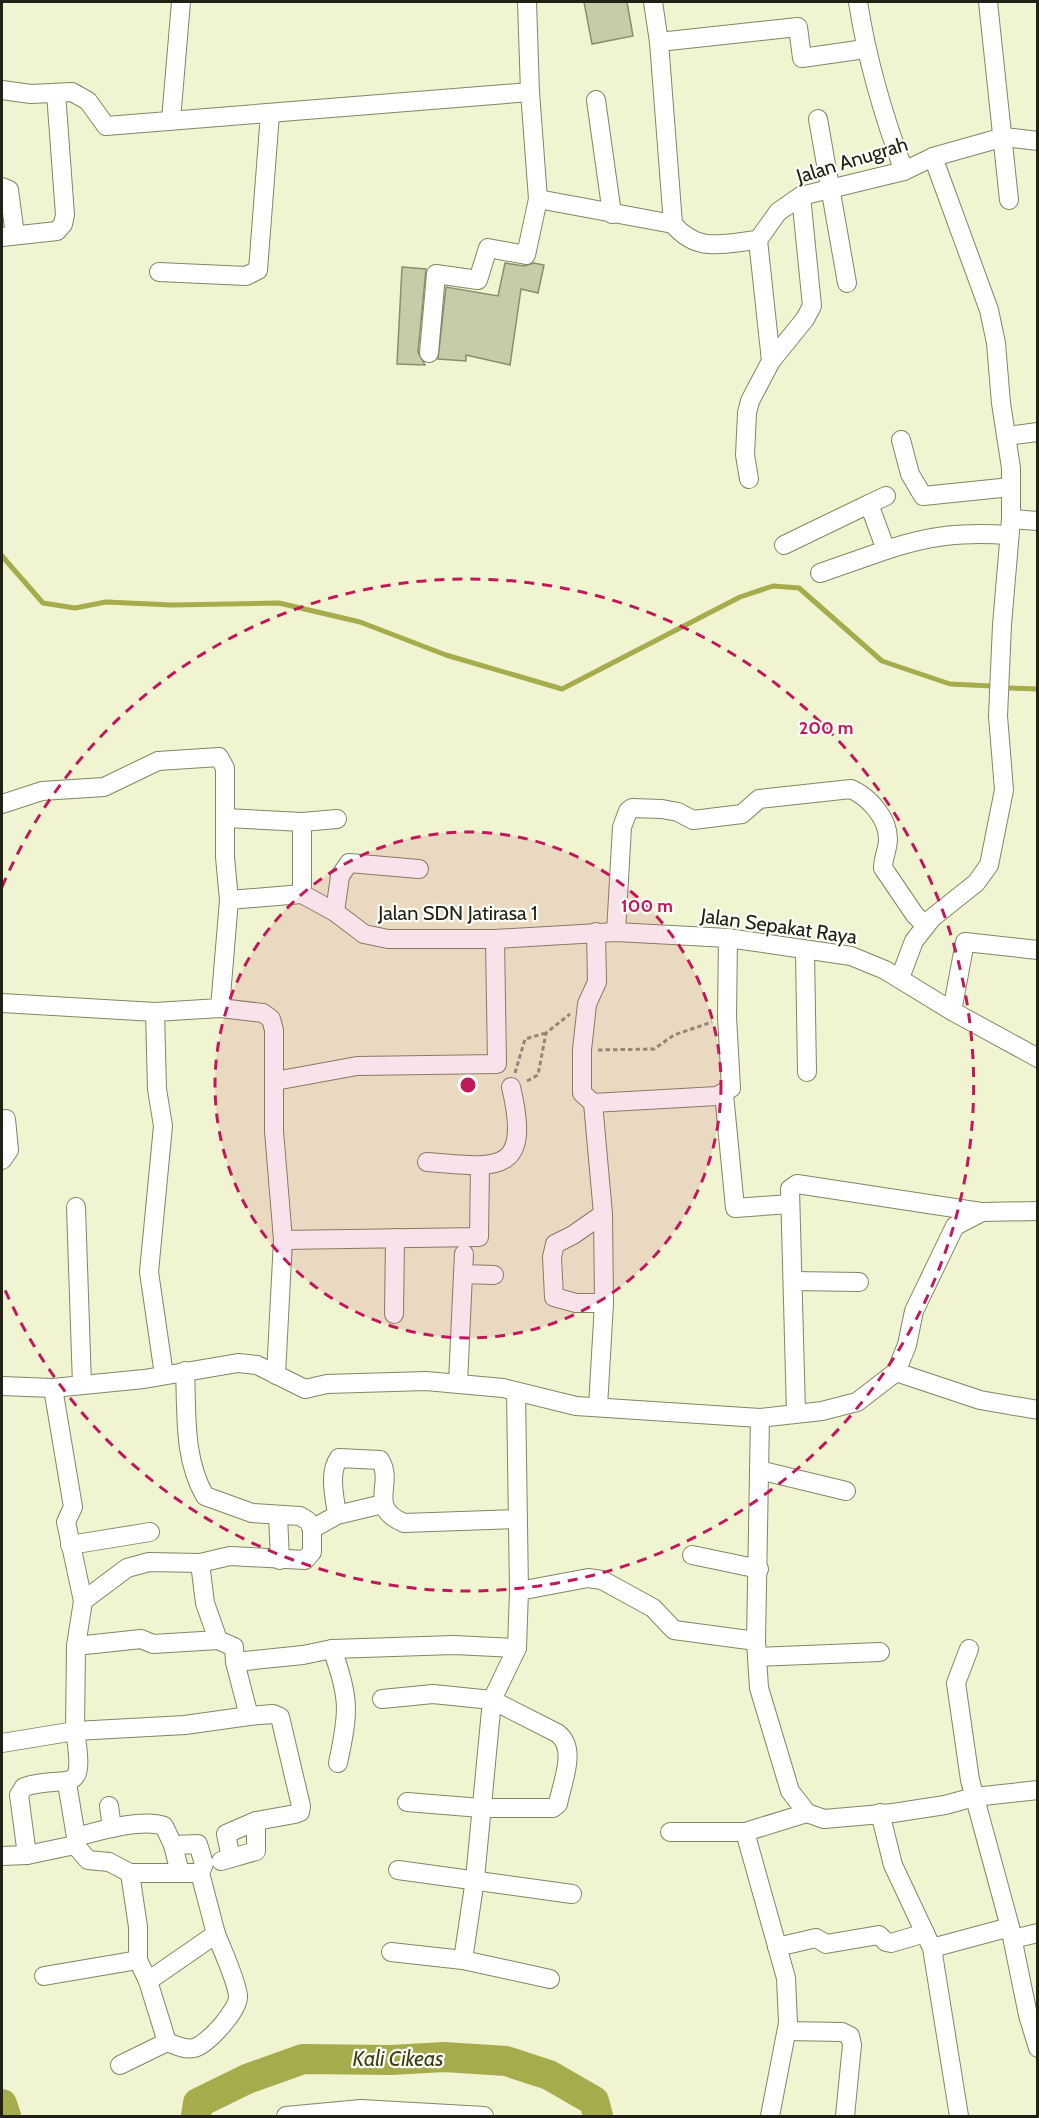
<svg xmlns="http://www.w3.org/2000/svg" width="1039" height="2118" font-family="Cabin,sans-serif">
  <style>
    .water { fill: #a6ac4b }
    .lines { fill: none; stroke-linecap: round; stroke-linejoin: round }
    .stream { stroke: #a6ac4b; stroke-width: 5 }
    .river { stroke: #a6ac4b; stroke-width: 30 }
    .building { fill: #c7cba7; stroke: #8b8e6d; stroke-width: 1.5 }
    .street-casing { stroke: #838665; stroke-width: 20 }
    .path { stroke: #92957b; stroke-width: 3; stroke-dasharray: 4.5 3; stroke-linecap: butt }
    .street { stroke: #fff; stroke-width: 18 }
    .ring { fill: none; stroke: #c2185b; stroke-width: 3; stroke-dasharray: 10 8 }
    .labels { text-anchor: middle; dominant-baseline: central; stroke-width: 4.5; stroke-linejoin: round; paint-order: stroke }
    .street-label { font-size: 20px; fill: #212215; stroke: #fdfef7 }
    .water-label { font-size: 21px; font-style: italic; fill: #3c3e15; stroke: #fdfef7 }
    .centre { fill: #c2185b; stroke: #fdfef7; stroke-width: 3 }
    .ring-label { font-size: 18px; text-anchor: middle; font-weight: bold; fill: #c2185b; stroke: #fdfef7; stroke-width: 4.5; stroke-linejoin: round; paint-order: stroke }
  </style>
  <rect width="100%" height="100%" fill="#f0f4d0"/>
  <!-- water -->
  <polygon class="water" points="607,2097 612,2116 584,2116 584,2111 594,2101"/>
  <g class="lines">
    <!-- stream -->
    <g class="stream">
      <polyline points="2,556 43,603 75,608 106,602 172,605 279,603 360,622 446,655 562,689 740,597 773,586 799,588 882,661 950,684 992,686"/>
      <polyline points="1010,688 1038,689"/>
    </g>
    <!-- river -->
    <g class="river">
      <polyline points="2,2104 6,2116"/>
      <polyline points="196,2116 198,2103 247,2079 303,2059 391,2060 444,2057 506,2061 549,2075 594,2101 598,2116"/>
    </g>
  </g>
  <!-- building -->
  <g class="building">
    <polygon points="584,2 627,2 633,36 592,44"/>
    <polygon points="505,263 524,266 534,263 544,265 538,293 521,289 510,365 466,355 466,361 438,359 446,287 498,296"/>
    <polygon points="402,267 426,269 418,352 425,365 397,364"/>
  </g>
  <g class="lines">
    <defs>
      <g id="street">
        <polyline points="527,2 530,92"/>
        <path d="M653,2L659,42L673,224C698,254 724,243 758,240L778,212L801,196L904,171L933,157L1004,137L1038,141"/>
        <path d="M858,2C867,60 883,115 904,171"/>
        <polyline points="988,2 1009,200"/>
        <polyline points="659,42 798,27 802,58 865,49"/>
        <polyline points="2,90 31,94 72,92 88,101 106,126 530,92 538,199 673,224"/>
        <polyline points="596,100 612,214"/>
        <polyline points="818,119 847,283"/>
        <polyline points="171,120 181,2"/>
        <polyline points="2,187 9,190 15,235"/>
        <polyline points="2,237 57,231 63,224 65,215 56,93"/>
        <polyline points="159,272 246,276 258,270 270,114"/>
        <polyline points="429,353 436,274 478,280 488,248 526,255 538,199"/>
        <polyline points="771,361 805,319 812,306 801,196"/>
        <polyline points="1006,436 1038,432"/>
        <polyline points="901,440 910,474 923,496 1011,487"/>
        <polyline points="749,479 745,455 747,413 750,401 771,361 758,240"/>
        <polyline points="869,504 886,496"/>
        <polyline points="1011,519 1038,521"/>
        <path d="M784,545L869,504L886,550C931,535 962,532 1009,535"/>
        <polyline points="820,573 886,550"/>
        <polyline points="2,804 42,791 104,787 158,761 219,757 225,768 225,857 229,900"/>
        <polyline points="226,818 302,822 337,819"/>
        <polyline points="302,822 302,894"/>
        <polyline points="335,912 340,876 349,863 419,869"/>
        <polyline points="596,932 597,982 587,1004 582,1050 582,1093 593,1103 603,1214 604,1303 576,1303 554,1297 552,1257 555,1244 573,1235 603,1214"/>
        <path d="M616,932L622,827L628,811L632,808L662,809L678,812L693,820L742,814L759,799L851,789C869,797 888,818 888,839C888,849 883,858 883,868L915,915L926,926"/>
        <polyline points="805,951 807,1072"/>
        <polyline points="900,978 914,941 932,918 976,883 989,865 1004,790 998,716 1002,625 1011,519 1011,468 1001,403 996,343 989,310 933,157"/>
        <polyline points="2,1003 155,1012 220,1008 229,900 302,894 335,912 364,934 388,939 495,939 616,932 728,938 851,956 885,970 952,1011 1038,1058"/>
        <polyline points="220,1008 263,1013 271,1019 274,1030 274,1131 283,1240 276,1375"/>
        <polyline points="952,1011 965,942 1038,950"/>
        <polyline points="155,1012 157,1089 163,1126 149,1272 164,1375"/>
        <polyline points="275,1081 357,1066 497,1064 495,939"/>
        <polyline points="724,1094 735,1208 790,1204"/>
        <polyline points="593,1103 717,1096 731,1088 727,1017 728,938"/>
        <polyline points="2,1160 9,1150 6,1119"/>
        <path d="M427,1162C498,1168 532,1175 511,1087"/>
        <polyline points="76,1207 82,1385"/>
        <polyline points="283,1240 479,1237 480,1166"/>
        <polyline points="463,1274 464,1254"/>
        <polyline points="793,1281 859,1282"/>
        <polyline points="394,1314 395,1238"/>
        <path d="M185,1371C187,1413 183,1458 205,1496L252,1513L300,1516L308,1521L312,1529L337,1515C335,1498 328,1473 339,1458L380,1460C395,1484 366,1507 404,1523L516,1519"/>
        <polyline points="896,1372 980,1400 1038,1410"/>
        <polyline points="458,1383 463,1274 494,1275"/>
        <polyline points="2,1386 53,1388 144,1379 238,1363 257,1365 305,1389 327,1384 426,1381 503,1388 576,1406 760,1418 822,1411 857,1402 896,1372 907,1345 914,1311 955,1226 982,1212 1038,1211"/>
        <polyline points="53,1388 73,1507 66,1522 83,1601"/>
        <polyline points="598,1407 604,1303"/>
        <polyline points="796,1413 790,1189 797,1184 981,1212"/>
        <polyline points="760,1418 756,1641 759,1688 790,1791 807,1813 824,1819 893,1813 945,1805 974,1797 1038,1790"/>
        <polyline points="759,1470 846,1491"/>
        <polyline points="278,1515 280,1560"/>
        <polyline points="337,1515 383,1504"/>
        <polyline points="70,1545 150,1532"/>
        <polyline points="692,1555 759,1569"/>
        <polyline points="200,1563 205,1603 218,1640 234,1647 235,1662"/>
        <polyline points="519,1591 588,1578 602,1580 653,1608 674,1630 756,1641"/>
        <polyline points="76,1646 141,1639 153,1644 218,1640"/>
        <path d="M332,1649C350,1698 349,1712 338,1763"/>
        <polyline points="969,1649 956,1683 970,1780 1010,1927 1028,2015 1038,2048"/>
        <polyline points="757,1657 880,1652"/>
        <path d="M382,1699L433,1694L492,1700L557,1733C578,1748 562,1782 558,1804L553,1808H481L407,1802"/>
        <polyline points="2,1743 75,1731 76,1646 83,1601 127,1568 149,1562 200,1563 230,1556 305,1560 312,1552 312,1529"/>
        <polyline points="67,1783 76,1837 75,1845"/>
        <polyline points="109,1806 112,1828"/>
        <polyline points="880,1813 893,1865 932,1948 959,2116"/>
        <polyline points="670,1832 745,1832 807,1813"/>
        <polyline points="745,1832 786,1978 788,2023 770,2116"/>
        <path d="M76,1837C99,1831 142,1818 164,1826L173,1845L180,1873"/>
        <path d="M27,1855L19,1795L24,1787C70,1773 86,1800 75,1731L185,1725L249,1716L235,1662L303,1655L332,1649L454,1645L517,1648"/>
        <polyline points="2,1856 27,1855 75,1845 88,1860 109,1862 130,1873 200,1873"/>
        <polyline points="231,1858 226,1834 256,1821 295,1814 300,1812 301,1806 280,1717 273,1714 249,1716"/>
        <polyline points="221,1861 256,1851 256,1821"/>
        <polyline points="398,1870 572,1894"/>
        <polyline points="130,1873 138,1927 138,1960 148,1981 216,1934 200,1873 204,1864 198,1844 173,1845"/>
        <polyline points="1013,1939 1038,1933"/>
        <polyline points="777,1947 816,1938 826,1944 879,1935 886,1942 891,1943 925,1933"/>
        <polyline points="932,1948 1010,1927"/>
        <polyline points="391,1952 463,1960 475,1879 492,1700 517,1648 519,1591 516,1392"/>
        <polyline points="463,1960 550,1979"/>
        <polyline points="44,1976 138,1960"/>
        <polyline points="787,2031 842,2032 850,2036 852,2045 845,2116"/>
        <path d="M167,2042C175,2045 185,2050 194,2048C207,2045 239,2010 238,1996C237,1982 222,1949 216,1934"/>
        <polyline points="120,2065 167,2042 148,1981"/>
        <polyline points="286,2116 361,2109 484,2116"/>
      </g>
    </defs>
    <!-- street casing -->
    <use href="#street" class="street-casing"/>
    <!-- path -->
    <g class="path">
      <polyline points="598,1050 654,1049 674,1035 712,1022"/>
      <polyline points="515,1073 525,1039 546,1033"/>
      <polyline points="527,1081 538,1075 546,1033 570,1014"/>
    </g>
    <!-- street -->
    <use href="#street" class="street"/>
  </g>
  <!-- distance rings -->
  <circle cx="468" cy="1085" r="253" fill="#c2185b" fill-opacity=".12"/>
  <g class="ring">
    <circle cx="468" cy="1085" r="253"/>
    <path d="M2 887A506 506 0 1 1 2 1283"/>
  </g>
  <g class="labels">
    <!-- street labels -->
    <g class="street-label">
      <text transform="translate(852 160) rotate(-17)">Jalan Anugrah</text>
      <text x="458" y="913">Jalan SDN Jatirasa 1</text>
      <text transform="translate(779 926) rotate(8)">Jalan Sepakat Raya</text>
    </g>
    <!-- water labels -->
    <g class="water-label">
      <text x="398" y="2058">Kali Cikeas</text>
    </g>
  </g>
  <circle cx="468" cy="1085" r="9" class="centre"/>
  <g class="ring-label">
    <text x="826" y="734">200 m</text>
    <text x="647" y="912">100 m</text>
  </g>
  <!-- border -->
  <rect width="1039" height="2118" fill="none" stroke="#212215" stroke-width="6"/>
</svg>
